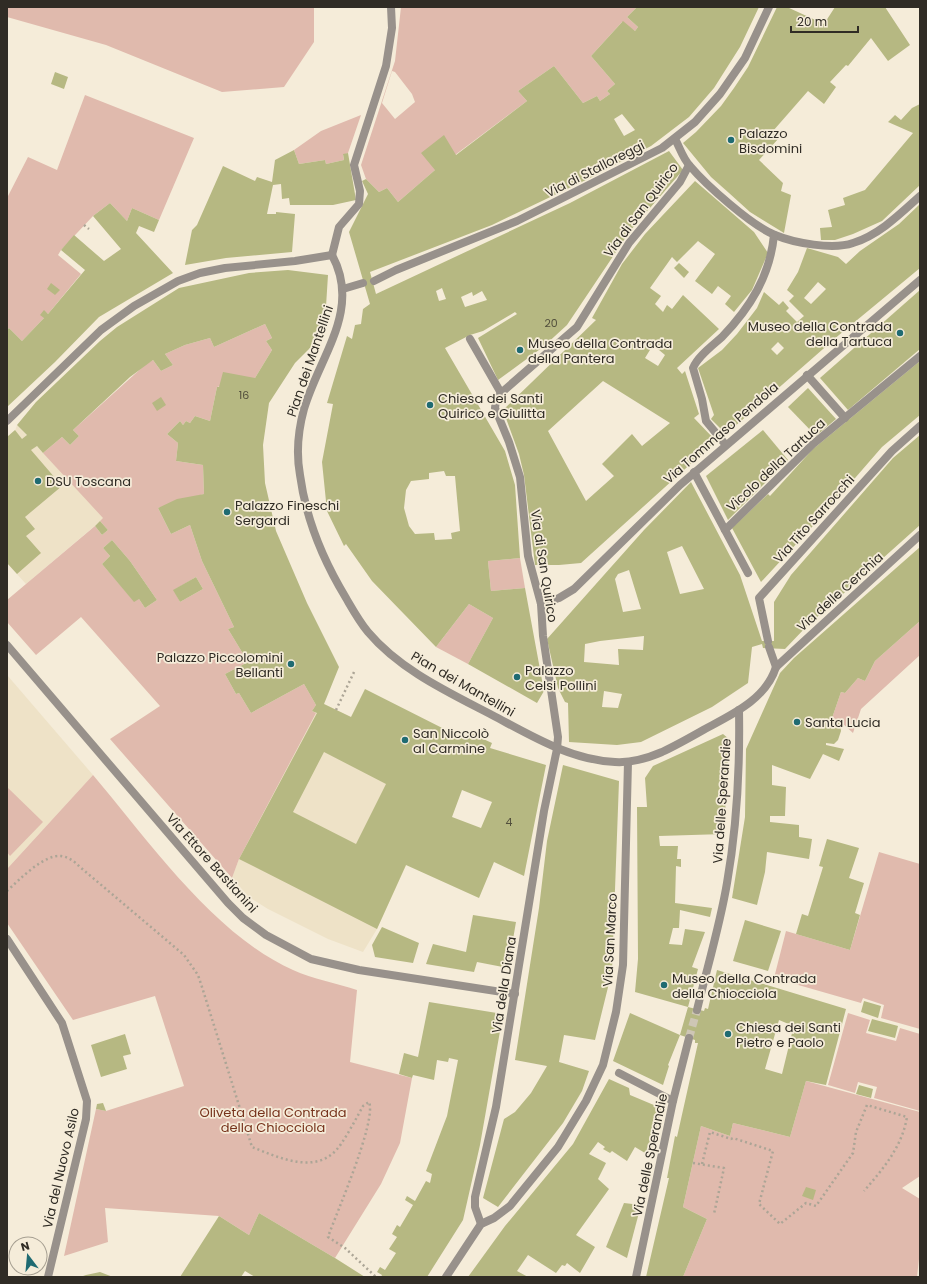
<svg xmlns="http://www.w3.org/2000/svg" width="927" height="1284" font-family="Poppins,sans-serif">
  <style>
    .built { fill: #eee2c7 }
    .green { fill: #e0baad; fill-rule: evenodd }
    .building { fill: #b6b882; fill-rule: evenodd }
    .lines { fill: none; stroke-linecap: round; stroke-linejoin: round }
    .street-tunnel { stroke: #cec6b5; stroke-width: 8; stroke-dasharray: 8 4; stroke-linecap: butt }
    .path { stroke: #aca596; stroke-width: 2.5; stroke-dasharray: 2 3; stroke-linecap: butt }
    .street { stroke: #98918b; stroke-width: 8 }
    .poi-dot { fill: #1f6b72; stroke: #f5ecd9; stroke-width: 1.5 }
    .labels { text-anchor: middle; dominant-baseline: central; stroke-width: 3.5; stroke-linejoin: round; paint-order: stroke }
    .number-label { font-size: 11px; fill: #524f3c }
    .poi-label { font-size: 13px; fill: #302c25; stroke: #f5ecd9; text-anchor: start }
    .street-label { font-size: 13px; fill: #302c25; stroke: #f5ecd9 }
    .park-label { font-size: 13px; fill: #77331c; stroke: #f5ecd9 }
  </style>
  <rect width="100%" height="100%" fill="#f5ecd9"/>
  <!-- built -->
  <g class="built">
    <polygon points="17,425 104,518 26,584 7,563 7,437 15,431"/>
    <polygon points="7,675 93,775 7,869"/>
    <polygon points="324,704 351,717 440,791 377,929 363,952 328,939 268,909 249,897 232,878 239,859 316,713 312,711 316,705"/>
  </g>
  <!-- green -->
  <g class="green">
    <polygon points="7,7 314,7 314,42 284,87 222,92 106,45 7,17"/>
    <path d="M401,7H637L627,17L638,27L635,31L622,22L591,56L615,84L607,91L610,94L600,101L597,96L583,103L554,66L518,91L527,101L435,170L398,202L387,188L379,192L366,179L361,165L395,61ZM392,71L395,72L412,94L415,102L395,119L382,103Z"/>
    <polygon points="85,95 194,138 159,220 132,208 127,221 110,203 93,216 61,250 58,255 81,274 48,314 44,311 44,318 22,341 9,328 7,330 7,198 28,157 57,170"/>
    <polygon points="361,115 348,153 343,155 344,160 326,164 325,160 299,164 294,150 321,131"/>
    <path d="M265,324L272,338L266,341L272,350L255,378L217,387L210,421L195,416L190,423L186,421L183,425L180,421L167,434L178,443L176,461L203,465L204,494L158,508L171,534L190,525L202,561L234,627L228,629L248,662L225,674L236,694L239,693L251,713L304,684L316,705L312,711L316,713L239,859L232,878L110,739L160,706L81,617L36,655L7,622V600L95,526L102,535L108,530L100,521L103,518L43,453L62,437L70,445L79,436L73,430L146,364L153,360L161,371L173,365L165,354L185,345L210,338L214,347ZM112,540L130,561L157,600L145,608L139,599L133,600L102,564L110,556L103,548ZM196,577L203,589L180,602L174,590Z"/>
    <polygon points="520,558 525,588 491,591 488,561"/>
    <polygon points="469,604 493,618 468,664 436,647"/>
    <polygon points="920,621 920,655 861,709 853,733 841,722 831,721 841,692 845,693 858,678 865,681 875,661"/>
    <path d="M93,775C148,840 214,935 293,970C313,979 336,983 357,990L350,1062L412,1078L400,1143L381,1184L335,1258L259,1213L249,1235L219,1216L105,1208L108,1242L64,1256L96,1109L106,1111L184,1086L155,996L73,1020L7,923V869Z"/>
    <polygon points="7,787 43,822 10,856 7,852"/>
    <polygon points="879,852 920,864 920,1029 881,1018 884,1005 863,998 861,1003 774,978 786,931 850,950"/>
    <polygon points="848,1013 870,1020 866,1033 896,1041 900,1028 920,1034 920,1111 874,1098 877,1087 858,1082 855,1093 828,1085"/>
    <polygon points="806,1081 920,1112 920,1176 902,1188 920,1199 920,1250 917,1277 683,1277 707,1219 683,1207 701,1126 730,1136 733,1123 790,1137"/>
  </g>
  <!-- building -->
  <g class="building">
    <path d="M637,7H759L740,47L714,88L689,117L651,146L590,178L492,225L370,272L376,294L570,203L669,151L683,170L630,231L567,325L543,347L498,380L478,338L517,314L515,312L483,331L470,335L445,348L505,451L515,485L520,558L488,561L491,591L525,588L544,691L537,703L468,664L493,618L469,604L436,647L372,581L346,544L344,546L327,511L322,462L333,404L327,403L347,336L352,339L355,325L361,324L363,309L370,304L349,232L368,194L362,181L366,179L379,192L387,188L398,202L435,170L421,153L444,135L456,155L527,101L518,91L554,66L583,103L597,96L600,101L610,94L607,91L615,84L591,56L623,21L635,31L638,27L627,17ZM622,114L635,130L624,136L614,119ZM442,288L446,299L439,301L436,291ZM482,291L487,300L465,307L461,297L472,292L473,296ZM444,471L446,476H455L460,531L451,533L452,539L435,540L434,533L415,534L409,526L404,508L406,490L411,481L429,479V473Z"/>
    <polygon points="777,7 787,7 824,24 835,7 885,7 910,45 888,61 871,38 848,66 846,65 830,82 836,87 824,104 808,91 773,131 779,138 759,160 783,183 781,191 791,195 784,233 750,212 729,193 711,177 683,143 696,132 721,106 734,88 748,67"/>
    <polygon points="55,72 68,77 64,89 51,84"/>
    <polygon points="920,104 920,185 882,221 853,234 835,240 821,240 820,228 832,227 828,210 845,205 843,198 865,190 913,133 888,122 895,115 901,120 912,108"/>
    <polygon points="294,150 299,164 325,160 326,164 344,160 343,154 348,153 356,200 333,205 290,205 289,198 282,199 281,184 273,185 267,214 276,214 276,212 295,214 292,252 226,258 185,265 192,230 197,225 223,166 255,181 257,177 272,182 275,160"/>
    <path d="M695,181L754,232L768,253L752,290L734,312L725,304L731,296L718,286L712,294L695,281L715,254L698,241L677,262L672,257L650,288L661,296L655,304L663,312L667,305L672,309L683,295L719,329L677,368L682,374L685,371L699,414L694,418L716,441L581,563L559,565H535L524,475L519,454L503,410L596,320L592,318L622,264L645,234ZM653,345L665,355L658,366L645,358ZM603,381L670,423L642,446L632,434L602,464L614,476L586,501L548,431Z"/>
    <polygon points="110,203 127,221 132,208 159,220 154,232 139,226 136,233 173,273 99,317 55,362 7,407 7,330 9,328 22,341 44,318 40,315 44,310 48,314 85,270 61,250 74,235 104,261 121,249 93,216"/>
    <path d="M920,204V268L839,335L726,434L711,419L714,415L698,368L722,350L737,334L757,308L764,292L779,305L783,301L789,308L786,311L797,322L804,316L789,301L794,296L787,290L798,272L807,248L838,257L846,264L860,251L899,224ZM818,282L826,289L811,304L804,298ZM778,342L784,348L777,355L771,349Z"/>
    <polygon points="679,263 689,272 684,278 674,268"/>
    <path d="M288,270L328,275L325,322L312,346L295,363L269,403L263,445L265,483L276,531L307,603L339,667L324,704L351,717L365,689L464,739L468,732L492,743L490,748L546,765L524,876L494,862L479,898L406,865L377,929L239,859L317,713L312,711L316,705L304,684L251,713L239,693L236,694L225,674L248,662L228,629L234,627L202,561L190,525L171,534L158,508L177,499L204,494L203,465L176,461L178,443L167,434L180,421L183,425L186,421L190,423L195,416L210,421L217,387H219L223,372L255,378L272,350L266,341L272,338L265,324L214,347L210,338L185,345L165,354L173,365L161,371L153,360L130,377L73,430L79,436L70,445L62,437L43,453L37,446L31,450L62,486L25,517L35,529L26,536L41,553L17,574L7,563V437L15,430L22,439L27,435L17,425L36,402L100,341L117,327L179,288L249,273ZM324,752L386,784L356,844L293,812ZM462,790L492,802L481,828L452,817Z"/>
    <polygon points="51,283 60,290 55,295 47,289"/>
    <polygon points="920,290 920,349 848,410 820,378"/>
    <polygon points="920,361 920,415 882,447 823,515 761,582 732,528 768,494 770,496 813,449"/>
    <polygon points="808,388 836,419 816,436 788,407"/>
    <polygon points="161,397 166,405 157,411 152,403"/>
    <polygon points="763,430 788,460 728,520 706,476"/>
    <path d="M920,435V525L806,627L785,649L763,648L762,644L752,647L748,683L712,707L641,742L617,745L569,742L568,703L565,702L558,688L547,639L644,530L691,482L740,575L762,641H774V602L791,575L893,458ZM682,546L704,589L680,594L667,552ZM629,570L641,609L623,612L615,579L618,574ZM644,636L643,650L618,649L619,665L584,662L585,644L600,641ZM604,691L622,694L618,708L602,707Z"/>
    <polygon points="100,521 108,530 102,535 95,526"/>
    <polygon points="112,540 130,561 157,600 145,608 139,599 134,602 102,564 110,556 103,548"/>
    <polygon points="920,547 920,621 875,661 865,681 858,678 845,693 841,692 831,721 840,723 841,731 838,740 834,744 826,743 826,745 844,749 839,761 823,754 810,779 772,765 772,785 786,787 785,816 770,816 770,822 799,825 799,837 812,839 809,859 767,852 765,872 757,905 732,898 745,817 746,749 780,673 794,658"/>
    <polygon points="196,577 203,589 180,602 173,590"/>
    <polygon points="723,734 729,739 724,834 659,836 660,846 678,846 677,859 681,859 681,867 676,866 675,903 712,908 710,917 680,910 679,928 673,928 669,944 682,945 685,929 705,932 692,967 698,969 688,1007 635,992 638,959 637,807 647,807 645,778 653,766"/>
    <polygon points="563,765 619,781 612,971 595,1040 564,1035 559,1062 589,1071 582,1091 563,1123 498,1207 483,1198 504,1119 515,1112 531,1093 547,1066 515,1060 539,908 547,841"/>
    <polygon points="827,839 859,848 849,878 864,883 855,913 860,915 850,950 796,934 802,914 808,916 823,867 819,866"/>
    <polygon points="473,915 516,922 508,968 477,962 474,972 426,964 433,944 466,952"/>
    <polygon points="745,920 781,931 768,971 733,961"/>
    <polygon points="382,927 419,943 413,963 375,957 372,945"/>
    <path d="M717,970L846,1009L826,1085L806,1081L790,1137L733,1123L730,1136L701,1126L683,1207L707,1219L683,1277H646L669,1178H667L675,1136L677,1137L698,1043H695V1040L680,1035L688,1007L704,1011L705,1008L708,1009ZM779,1020L791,1025L792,1028L795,1029L794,1034L792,1033L782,1074L765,1069Z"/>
    <polygon points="864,1001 881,1006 878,1018 861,1012"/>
    <polygon points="429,1002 503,1014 480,1145 463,1220 427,1277 381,1277 382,1275 377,1272 380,1267 385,1270 396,1253 389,1249 397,1237 392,1234 397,1225 400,1227 413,1205 405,1200 407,1196 415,1201 426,1181 430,1183 432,1174 426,1171 447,1116 458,1060 449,1058 448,1062 437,1060 434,1080 413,1075 412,1078 399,1074 404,1053 418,1057"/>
    <polygon points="630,1013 680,1035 668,1065 669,1066 663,1085 613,1061"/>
    <polygon points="872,1019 898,1026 895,1038 868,1031"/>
    <polygon points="125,1034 131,1054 123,1056 127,1069 101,1077 91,1045"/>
    <polygon points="609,1079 629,1088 630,1095 661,1108 650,1156 635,1147 627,1161 612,1151 610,1153 603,1149 605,1147 598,1142 589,1154 606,1163 598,1179 609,1189 576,1235 595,1247 580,1273 567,1263 565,1266 562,1265 556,1273 528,1255 517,1271 528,1277 468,1277 505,1226 573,1144"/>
    <polygon points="859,1085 873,1089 871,1098 856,1094"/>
    <polygon points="103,1103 106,1111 96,1109 97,1104"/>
    <polygon points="806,1187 816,1190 813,1200 802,1196"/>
    <polygon points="624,1203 641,1205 627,1258 606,1247"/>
    <polygon points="259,1213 335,1258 365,1277 255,1277 245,1271 241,1277 180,1277 219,1216 249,1235"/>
    <polygon points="100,1272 113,1277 80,1277 86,1275"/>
  </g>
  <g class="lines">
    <!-- street-tunnel -->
    <polyline class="street-tunnel" points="689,1038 697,1010"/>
    <!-- path -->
    <g class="path">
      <polyline points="84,225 89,229"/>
      <polyline points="336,710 355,670"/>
      <path d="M7,891C19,880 44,854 61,856C69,857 75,862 80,867L184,955L198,975L202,987L252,1147C280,1158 319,1177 341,1144C349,1132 356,1119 363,1106L369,1102C377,1121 336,1214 328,1237L345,1248L376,1277"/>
      <polyline points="693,1163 724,1168 714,1214"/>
      <path d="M702,1164L710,1132L731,1139L733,1138L773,1151L759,1204L780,1224L806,1203L816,1206L853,1153L856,1132L867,1105L907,1117C902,1147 883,1169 864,1191"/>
    </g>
    <!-- street -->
    <g class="street">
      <path d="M675,139C680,148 683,159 690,166C706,185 752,226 775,235C794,243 833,250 853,243C879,235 900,214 920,196"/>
      <path d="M332,255C362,310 319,357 304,409C298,431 296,453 300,475C306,520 323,560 346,598C353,610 359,621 368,632C400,670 448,692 492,715C530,735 570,760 615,762C631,763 648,758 662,752C677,745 691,737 705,729C733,714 766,699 776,667L920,535"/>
      <polyline points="332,255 339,227 359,204 360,191 354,165 386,66 392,28 391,7"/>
      <polyline points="374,281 396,270 517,221 662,148 695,122 720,94 745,58 769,7"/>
      <polyline points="343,289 363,283"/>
      <polyline points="470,339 501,393"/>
      <polyline points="807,375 845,418"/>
      <polyline points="7,421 101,330 134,306 178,281 200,273 225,268 295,261 332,255"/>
      <path d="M725,444L706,421L702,399L693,368C698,356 712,346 722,337C750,308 770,276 774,235"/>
      <polyline points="694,472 748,573"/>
      <polyline points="725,530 813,444 920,356"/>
      <polyline points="541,604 559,598 574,589 680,485 920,280"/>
      <polyline points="768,641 759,598 892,451 920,426"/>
      <polyline points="7,645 228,903 243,918 266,935 311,959 359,970 515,994"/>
      <polyline points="769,647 776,667"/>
      <polyline points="7,939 62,1023 87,1101 86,1119 48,1277"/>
      <path d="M697,1010C707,968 720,925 727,883C737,826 740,768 739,710"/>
      <polyline points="619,1073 673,1101"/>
      <polyline points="481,1224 475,1207 475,1197 496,1107 544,811 557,749 558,737 543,636 541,604 528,556 520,477 509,442 495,408 496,400 501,393 577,327 629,243 680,182 689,165"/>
      <polyline points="446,1277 481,1224 494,1218 510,1206 558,1147 586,1101 603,1065 616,1012 623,965 628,762"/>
      <polyline points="636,1277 673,1101 689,1038"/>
    </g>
  </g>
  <!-- markers -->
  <g class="poi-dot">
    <circle cx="731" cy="140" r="4"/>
    <circle cx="900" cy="333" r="4"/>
    <circle cx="520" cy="350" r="4"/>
    <circle cx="430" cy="405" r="4"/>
    <circle cx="38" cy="481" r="4"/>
    <circle cx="227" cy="512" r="4"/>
    <circle cx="291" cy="664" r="4"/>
    <circle cx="517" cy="677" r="4"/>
    <circle cx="797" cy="722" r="4"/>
    <circle cx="405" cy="740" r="4"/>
    <circle cx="664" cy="985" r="4"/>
    <circle cx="728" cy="1034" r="4"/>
  </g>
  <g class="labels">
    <!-- number labels -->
    <g class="number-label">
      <text x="551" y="323">20</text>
      <text x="244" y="395">16</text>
      <text x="509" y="822">4</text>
    </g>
    <!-- poi labels -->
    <g class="poi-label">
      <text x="739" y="133">Palazzo<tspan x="739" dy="15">Bisdomini</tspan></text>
      <text x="892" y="326" text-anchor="end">Museo della Contrada<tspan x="892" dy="15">della Tartuca</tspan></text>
      <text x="528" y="343">Museo della Contrada<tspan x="528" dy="15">della Pantera</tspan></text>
      <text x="438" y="398">Chiesa dei Santi<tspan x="438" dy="15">Quirico e Giulitta</tspan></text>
      <text x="46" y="481">DSU Toscana</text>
      <text x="235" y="505">Palazzo Fineschi<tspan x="235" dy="15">Sergardi</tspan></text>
      <text x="283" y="657" text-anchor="end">Palazzo Piccolomini<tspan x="283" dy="15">Bellanti</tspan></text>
      <text x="525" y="670">Palazzo<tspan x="525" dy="15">Celsi Pollini</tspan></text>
      <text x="805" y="722">Santa Lucia</text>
      <text x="413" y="733">San Niccolò<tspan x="413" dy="15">al Carmine</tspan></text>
      <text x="672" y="978">Museo della Contrada<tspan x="672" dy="15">della Chiocciola</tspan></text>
      <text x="736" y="1027">Chiesa dei Santi<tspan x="736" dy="15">Pietro e Paolo</tspan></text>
    </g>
    <!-- street labels -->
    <g class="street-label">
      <text transform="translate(595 169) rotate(-27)">Via di Stalloreggi</text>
      <text transform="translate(641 210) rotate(-53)">Via di San Quirico</text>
      <text transform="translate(310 361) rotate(-71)">Pian dei Mantellini</text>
      <text transform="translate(721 433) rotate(-41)">Via Tommaso Pendola</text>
      <text transform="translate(776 465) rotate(-43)">Vicolo della Tartuca</text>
      <text transform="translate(814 519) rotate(-48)">Via Tito Sarrocchi</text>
      <text transform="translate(544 566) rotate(81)">Via di San Quirico</text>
      <text transform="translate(840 592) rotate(-42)">Via delle Cerchia</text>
      <text transform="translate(463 684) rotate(30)">Pian dei Mantellini</text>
      <text transform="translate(722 801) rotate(-86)">Via delle Sperandie</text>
      <text transform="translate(212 863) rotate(48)">Via Ettore Bastianini</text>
      <text transform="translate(610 940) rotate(-87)">Via San Marco</text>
      <text transform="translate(504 985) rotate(-81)">Via della Diana</text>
      <text transform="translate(650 1155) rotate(-78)">Via delle Sperandie</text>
      <text transform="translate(61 1168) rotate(-77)">Via del Nuovo Asilo</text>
    </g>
    <!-- park labels -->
    <g class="park-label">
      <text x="273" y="1112">Oliveta della Contrada<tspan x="273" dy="15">della Chiocciola</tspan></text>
    </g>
  </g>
  <!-- border -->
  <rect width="927" height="1284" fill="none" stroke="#302c25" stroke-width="16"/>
  <!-- north arrow -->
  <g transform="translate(28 1256) rotate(344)"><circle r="19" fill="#f5ecd9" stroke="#a69f91"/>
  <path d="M0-3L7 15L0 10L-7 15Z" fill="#1f6b72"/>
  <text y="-6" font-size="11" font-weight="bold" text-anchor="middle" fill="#302c25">N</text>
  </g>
  <!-- scale -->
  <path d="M791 26v6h67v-6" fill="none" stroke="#302c25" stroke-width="2"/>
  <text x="797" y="26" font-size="12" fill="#302c25" stroke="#f5ecd9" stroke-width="3" paint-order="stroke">20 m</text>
</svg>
